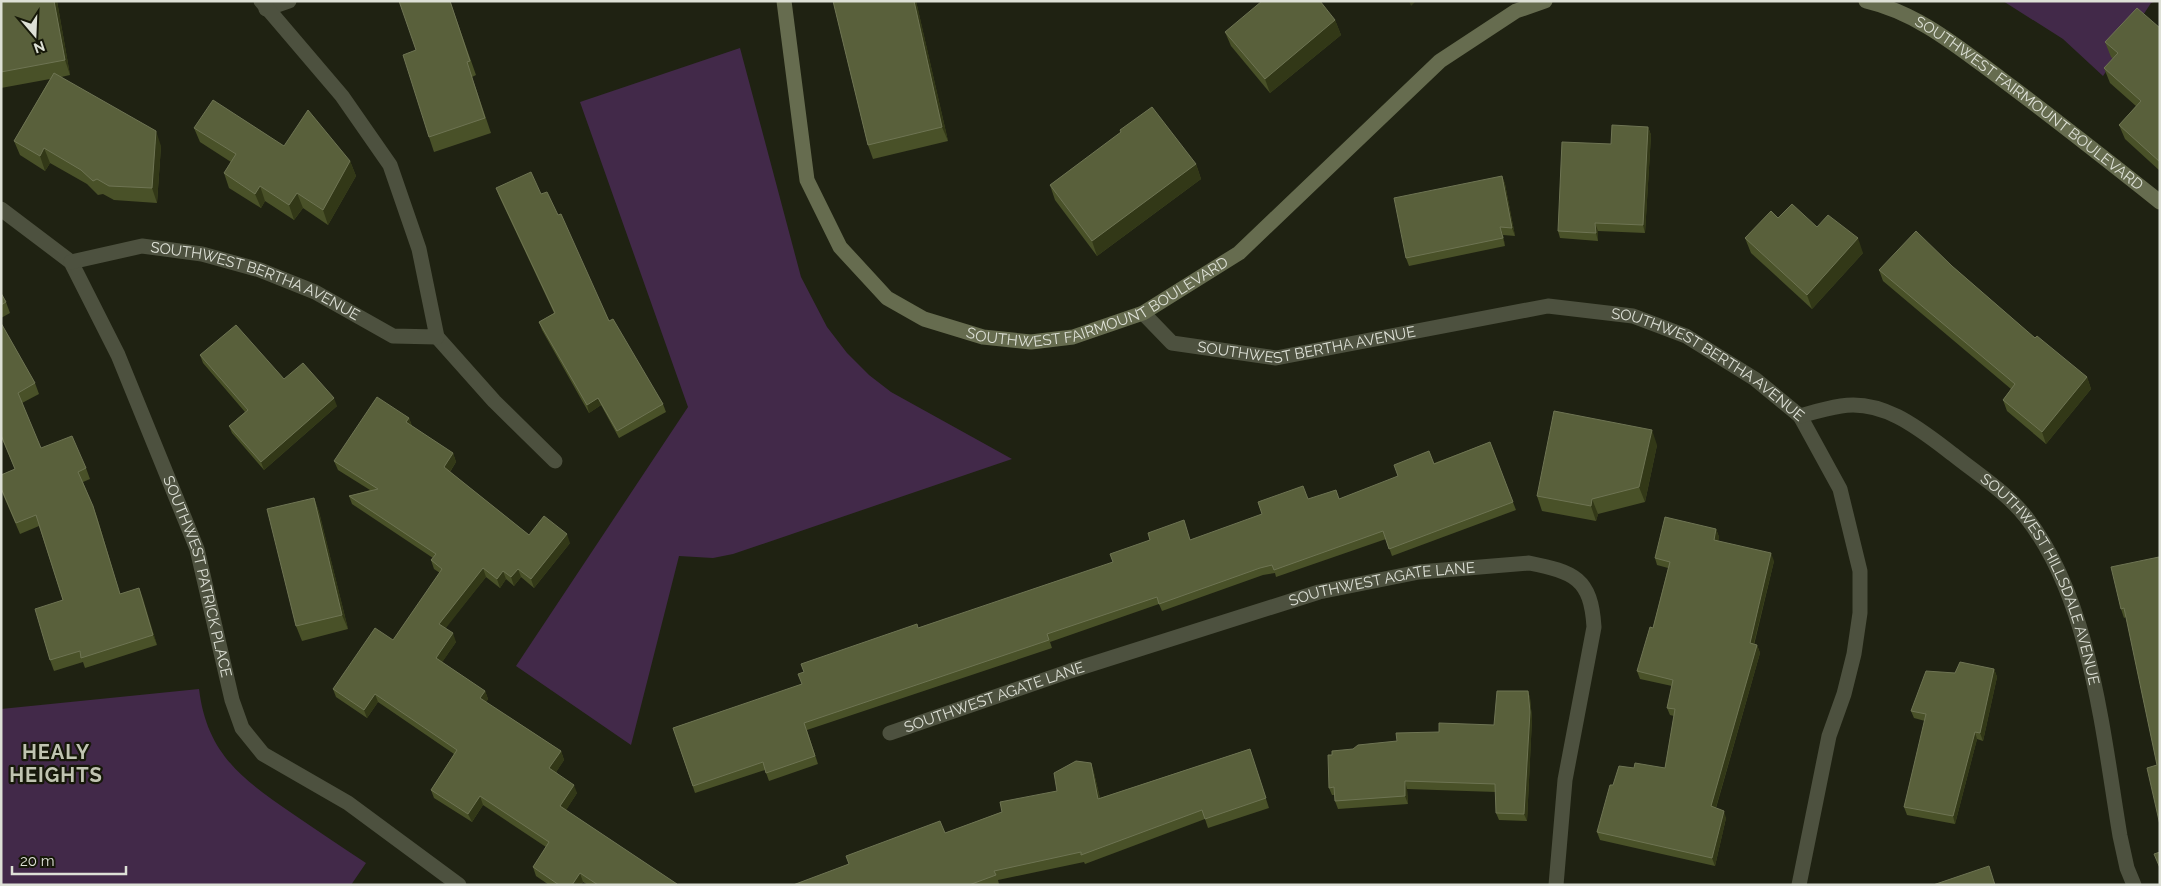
<svg xmlns="http://www.w3.org/2000/svg" width="2161" height="886" font-family="Raleway,sans-serif">
  <style>
    .green { fill: #422949 }
    .lines { fill: none; stroke-linecap: round; stroke-linejoin: round }
    .lane { stroke: #4d513f; stroke-width: 15 }
    .street { stroke: #4d513f; stroke-width: 15 }
    .secondary { stroke: #666c4f; stroke-width: 15 }
    .wall { fill: #495128 }
    .shaded-wall { fill: #323817 }
    .building { fill: #59603b; stroke: #6e7453 }
    .labels { text-anchor: middle; dominant-baseline: central; stroke-width: 4.5; stroke-linejoin: round; paint-order: stroke }
    .street-label { font-size: 15px; fill: #dde0d6; stroke: #161809 }
    .district-label { font-size: 20px; font-weight: bold; letter-spacing: 1px; fill: #c0c4b1; stroke: #161809 }
  </style>
  <rect width="100%" height="100%" fill="#1f2212"/>
  <!-- green -->
  <g class="green">
    <polygon points="2003,1 2157,1 2151,3 2103,76 2063,39"/>
    <polygon points="740,48 801,277 827,327 847,353 869,375 891,392 1012,459 733,554 713,558 679,556 631,745 516,666 688,407 580,102"/>
    <path d="M199,689C207,754 242,779 293,814C317,830 341,847 366,863L351,885H1V709Z"/>
  </g>
  <g class="lines">
    <!-- lane -->
    <polyline class="lane" points="437,337 494,401 555,461"/>
    <!-- street -->
    <g class="street">
      <polyline points="266,9 289,1"/>
      <path id="s1" d="M1,209L71,262L118,355L197,549L232,700L242,728L263,754L348,803L459,885"/>
      <path id="s2" d="M71,262L142,246L202,254L260,270L315,292L393,336L437,337L419,249L390,165L342,96L261,1"/>
      <path id="s3" d="M1143,313L1172,343L1276,358L1548,306L1633,316L1686,336L1755,379L1800,416L1840,489L1860,571V613L1854,654L1844,694L1829,736L1799,885"/>
      <path id="s4" d="M1800,416C1814,412 1827,408 1841,406C1885,399 1922,431 1955,456C1979,475 2007,493 2026,517C2091,600 2103,735 2120,836L2127,868L2134,885"/>
      <path id="s5" d="M890,733L1070,671L1319,592L1419,572L1529,563C1574,572 1591,578 1594,627L1565,780L1556,885"/>
    </g>
    <!-- secondary -->
    <g class="secondary">
      <path id="s6" d="M784,1L807,180L840,247L887,298L924,319L983,337L1031,342L1073,337L1143,313L1239,253L1440,61L1516,11L1545,1"/>
      <path id="s7" d="M1866,1C1918,13 1958,47 2000,78C2054,118 2107,160 2160,202"/>
    </g>
  </g>
  <!-- wall -->
  <g class="wall">
    <polygon points="1,1 57,1 70,75 61,77 161,146 157,203 114,200 103,194 98,195 87,184 50,163 45,171 20,155 14,141 50,79 1,88"/>
    <polygon points="450,1 476,75 472,77 491,133 434,152 429,137"/>
    <polygon points="833,1 916,1 948,141 873,159 868,145"/>
    <polygon points="1335,20 1341,35 1270,93 1231,46 1225,32"/>
    <polygon points="2160,28 2160,171 2125,139 2119,125 2136,106 2110,83 2104,68 2113,59 2111,57 2105,42"/>
    <polygon points="1648,127 1651,135 1645,233 1598,231 1598,241 1560,238 1558,231 1611,144"/>
    <polygon points="194,128 284,146 350,161 356,176 328,225 303,208 294,220 265,201 261,208 229,188 224,173 231,162 200,142"/>
    <polygon points="1120,130 1196,164 1201,179 1097,256 1055,200 1050,185 1121,133"/>
    <polygon points="1502,176 1505,184 1515,236 1503,235 1505,246 1409,266 1406,258"/>
    <polygon points="496,188 541,194 558,215 609,321 663,404 666,412 619,438 601,405 589,413 542,330 539,322 554,313 499,196"/>
    <polygon points="1778,218 1817,227 1863,253 1812,309 1751,253 1745,238"/>
    <polygon points="1952,266 2035,338 2087,377 2091,389 2046,444 2007,411 2003,400 2011,389 1883,281 1879,270"/>
    <polygon points="1,293 6,302 10,313 1,318"/>
    <polygon points="1,323 35,383 39,394 22,403 41,448 86,468 90,479 83,482 97,517 120,594 139,588 157,645 85,668 83,662 54,671 50,660 63,600 39,526 20,534 1,490 1,475 15,469 1,437"/>
    <polygon points="200,355 284,379 337,406 264,470 232,433 229,426 245,412 203,363"/>
    <polygon points="409,418 412,426 453,453 456,462 450,472 529,535 570,543 534,588 521,577 514,586 506,579 500,588 486,577 445,628 456,642 442,662 485,691 488,699 486,702 561,751 564,760 556,772 577,793 566,810 677,885 588,885 583,882 581,885 549,885 536,876 533,867 546,847 483,805 472,822 434,798 431,790 454,754 378,702 367,718 336,697 333,689 393,640 440,573 434,569 431,560 433,558 352,504 349,496 370,490 338,470 334,461"/>
    <polygon points="1490,442 1516,510 1392,556 1386,539 1276,577 1275,573 1263,575 1162,611 1159,604 1050,642 1052,648 807,730 818,764 769,781 765,770 695,793 673,728 802,684 918,628 1191,540 1308,499 1339,499"/>
    <polygon points="1657,445 1645,502 1598,514 1596,521 1542,511 1537,496"/>
    <polygon points="314,498 319,512 348,629 302,641 296,626"/>
    <polygon points="1716,529 1719,537 1718,541 1774,561 1754,645 1757,645 1760,653 1716,808 1726,818 1715,866 1600,840 1597,832 1613,785 1634,768 1665,768 1674,716 1670,715 1667,708 1672,686 1640,679 1637,671 1653,628 1668,568 1657,565 1655,558"/>
    <polygon points="2159,557 2157,765 2126,617 2124,618 2121,609"/>
    <polygon points="1994,669 1997,677 1983,741 1977,739 1955,824 1907,815 1904,807 1925,721 1914,718 1911,711 1955,673"/>
    <polygon points="1528,691 1530,698 1532,719 1527,821 1499,820 1496,813 1496,792 1407,789 1408,804 1338,809 1335,801 1335,795 1332,795 1329,788 1332,755 1353,749 1397,741 1439,732 1494,725"/>
    <polygon points="1250,749 1269,808 1208,828 1205,819 1085,864 1084,862 998,880 999,884 793,885 945,833 1057,791 1091,763 1094,773 1100,798"/>
  </g>
  <!-- shaded-wall -->
  <g class="shaded-wall">
    <polygon points="54,1 57,1 70,75 65,60"/>
    <polygon points="914,1 916,1 948,141 942,127"/>
    <polygon points="1409,1 1416,1 1411,6"/>
    <polygon points="1335,20 1341,35 1270,93 1265,79"/>
    <polygon points="1648,127 1651,135 1645,233 1643,225"/>
    <polygon points="156,131 161,146 157,203 152,188"/>
    <polygon points="44,148 50,163 45,171 40,156"/>
    <polygon points="350,161 356,176 328,225 323,210"/>
    <polygon points="1196,164 1201,179 1097,256 1092,241"/>
    <polygon points="1502,176 1505,184 1515,236 1512,228"/>
    <polygon points="260,186 265,201 261,208 255,194"/>
    <polygon points="297,193 303,208 294,220 289,205"/>
    <polygon points="1595,223 1598,231 1598,241 1596,233"/>
    <polygon points="1500,227 1503,235 1505,246 1503,238"/>
    <polygon points="1858,238 1863,253 1812,309 1807,295"/>
    <polygon points="2087,377 2091,389 2046,444 2042,432"/>
    <polygon points="334,398 337,406 264,470 261,462"/>
    <polygon points="598,398 601,405 589,413 587,405"/>
    <polygon points="409,418 412,427 406,422"/>
    <polygon points="1652,430 1657,445 1645,502 1639,487"/>
    <polygon points="453,453 456,462 447,476 444,467"/>
    <polygon points="314,498 319,512 348,629 342,615"/>
    <polygon points="1592,499 1598,514 1596,521 1591,506"/>
    <polygon points="93,506 97,517 123,605 120,594"/>
    <polygon points="1716,529 1719,537 1717,548 1714,540"/>
    <polygon points="567,534 570,543 534,588 531,579"/>
    <polygon points="1771,553 1774,561 1752,651 1750,643"/>
    <polygon points="483,568 486,577 442,633 439,624"/>
    <polygon points="518,569 521,577 514,586 511,577"/>
    <polygon points="503,571 506,579 500,588 497,579"/>
    <polygon points="139,588 143,598 157,645 153,635"/>
    <polygon points="453,633 456,642 439,667 436,658"/>
    <polygon points="1757,645 1760,653 1714,814 1711,806"/>
    <polygon points="1994,669 1997,677 1983,741 1980,733"/>
    <polygon points="485,691 488,699 483,707 480,698"/>
    <polygon points="1528,691 1530,698 1532,719 1527,821 1524,814"/>
    <polygon points="375,694 378,702 367,718 364,710"/>
    <polygon points="1975,732 1977,739 1955,824 1953,816"/>
    <polygon points="561,751 564,760 553,777 549,768"/>
    <polygon points="1091,763 1094,773 1102,808 1098,799"/>
    <polygon points="1405,781 1407,789 1408,804 1405,796"/>
    <polygon points="574,785 577,793 563,815 560,806"/>
    <polygon points="480,796 483,805 472,822 468,814"/>
    <polygon points="1724,811 1726,818 1715,866 1712,858"/>
    <polygon points="580,873 583,882 581,885 572,885"/>
  </g>
  <!-- building -->
  <g class="building">
    <polygon points="1,1 54,1 65,60 1,72"/>
    <polygon points="399,1 450,1 470,61 467,62 485,118 429,137 403,55 416,50"/>
    <polygon points="833,1 914,1 942,127 868,145"/>
    <polygon points="1262,1 1320,1 1335,20 1265,79 1225,32"/>
    <polygon points="2137,8 2160,28 2160,162 2119,125 2141,101 2104,68 2118,53 2105,42"/>
    <polygon points="54,73 156,131 152,188 109,186 97,179 93,181 81,170 44,148 40,156 14,141"/>
    <polygon points="213,100 284,146 308,110 350,161 323,210 297,193 289,205 260,186 255,194 224,173 236,154 194,128"/>
    <polygon points="1152,107 1196,164 1092,241 1050,185 1121,132 1120,130"/>
    <polygon points="1612,125 1648,127 1643,225 1595,223 1596,233 1558,231 1562,142 1611,144"/>
    <polygon points="531,172 541,194 547,192 558,215 561,214 609,321 613,319 663,404 617,431 598,398 587,405 539,322 555,313 496,188"/>
    <polygon points="1502,176 1512,228 1500,227 1503,238 1406,258 1394,198"/>
    <polygon points="1792,204 1817,227 1828,215 1858,238 1807,295 1745,238 1771,211 1778,218"/>
    <polygon points="1916,231 1952,266 2035,338 2037,336 2087,377 2042,432 2003,400 2015,384 1879,270"/>
    <polygon points="1,293 6,302 1,305"/>
    <polygon points="1,323 35,383 18,393 41,448 72,436 86,468 78,472 93,506 120,594 139,588 153,635 81,658 80,651 50,660 35,609 63,600 36,515 16,523 1,488 1,475 15,469 1,435"/>
    <polygon points="236,325 284,379 303,363 334,398 261,462 229,426 248,410 200,355"/>
    <polygon points="377,397 409,418 406,422 453,453 444,467 529,535 544,516 567,534 531,579 518,569 511,577 503,571 497,579 483,568 439,624 453,633 436,658 485,691 480,698 561,751 549,768 574,785 560,806 677,884 676,885 598,885 580,873 572,885 559,885 533,867 549,842 480,796 468,814 431,790 457,750 375,694 364,710 333,689 375,628 393,640 442,569 431,560 436,554 349,496 378,489 334,461"/>
    <polygon points="1554,411 1652,430 1639,487 1592,499 1591,506 1537,496"/>
    <polygon points="1490,442 1513,502 1389,549 1383,531 1274,570 1272,565 1260,568 1159,604 1157,597 1047,634 1049,640 804,723 815,756 766,773 763,762 693,786 673,728 802,684 798,674 804,672 801,664 917,624 918,628 1113,562 1110,554 1150,540 1148,533 1184,520 1190,540 1262,514 1258,502 1303,486 1308,499 1336,490 1339,499 1398,476 1394,465 1429,451 1434,464"/>
    <polygon points="314,498 342,615 296,626 267,509"/>
    <polygon points="1665,517 1716,529 1714,540 1771,553 1750,643 1757,645 1711,806 1724,811 1712,858 1597,832 1610,785 1613,785 1619,766 1634,768 1635,763 1665,768 1675,709 1667,708 1673,680 1637,671 1650,627 1653,628 1670,562 1655,558"/>
    <polygon points="2159,557 2160,562 2160,825 2147,768 2157,765 2124,608 2121,609 2111,567"/>
    <polygon points="1960,662 1994,669 1980,733 1975,732 1953,816 1904,807 1926,714 1911,711 1926,671 1955,673"/>
    <polygon points="1497,691 1528,691 1530,712 1524,814 1496,813 1495,784 1405,781 1405,796 1335,801 1334,787 1329,788 1328,755 1332,755 1332,751 1353,749 1358,745 1397,741 1396,733 1439,732 1439,723 1494,725"/>
    <polygon points="1250,749 1266,798 1205,819 1202,810 1081,855 1081,852 994,871 996,875 969,885 793,885 849,864 846,856 940,821 945,833 1002,812 1000,802 1057,791 1054,773 1076,761 1091,763 1098,799"/>
    <polygon points="2160,852 2160,868 2154,854"/>
    <polygon points="1989,866 1995,885 1933,885"/>
  </g>
  <g class="labels">
    <!-- street labels -->
    <g class="street-label">
      <text stroke="none"><textPath href="#s7" startOffset="194">SOUTHWEST FAIRMOUNT BOULEVARD</textPath></text>
      <text stroke="none"><textPath href="#s2" startOffset="192">SOUTHWEST BERTHA AVENUE</textPath></text>
      <text stroke="none"><textPath href="#s6" startOffset="552">SOUTHWEST FAIRMOUNT BOULEVARD</textPath></text>
      <text stroke="none"><textPath href="#s3" startOffset="178">SOUTHWEST BERTHA AVENUE</textPath></text>
      <text stroke="none"><textPath href="#s3" startOffset="598">SOUTHWEST BERTHA AVENUE</textPath></text>
      <text stroke="none"><textPath href="#s1" startOffset="428">SOUTHWEST PATRICK PLACE</textPath></text>
      <text stroke="none"><textPath href="#s4" startOffset="326">SOUTHWEST HILLSDALE AVENUE</textPath></text>
      <text stroke="none"><textPath href="#s5" startOffset="515">SOUTHWEST AGATE LANE</textPath></text>
      <text stroke="none"><textPath href="#s5" startOffset="110">SOUTHWEST AGATE LANE</textPath></text>
    </g>
    <!-- district labels -->
    <g class="district-label">
      <text x="56" y="752">HEALY<tspan x="56" dy="23">HEIGHTS</tspan></text>
    </g>
  </g>
  <!-- border -->
  <rect width="2161" height="886" fill="none" stroke="#dde0d6" stroke-width="5"/>
  <!-- north arrow -->
  <g transform="translate(35 35) rotate(161)" stroke="#161809" stroke-width="4" paint-order="stroke">
  <path d="M0-4L9 19L0 12L-9 19Z" fill="#dde0d6"/>
  <text y="-8" font-size="14" font-weight="bold" text-anchor="middle" fill="#dde0d6">N</text>
  </g>
  <!-- scale -->
  <path d="M12 866v8h114v-8" fill="none" stroke="#dde0d6" stroke-width="2.5"/>
  <text x="20" y="866" font-size="15" fill="#dde0d6" stroke="#161809" stroke-width="4" paint-order="stroke">20 m</text>
</svg>
